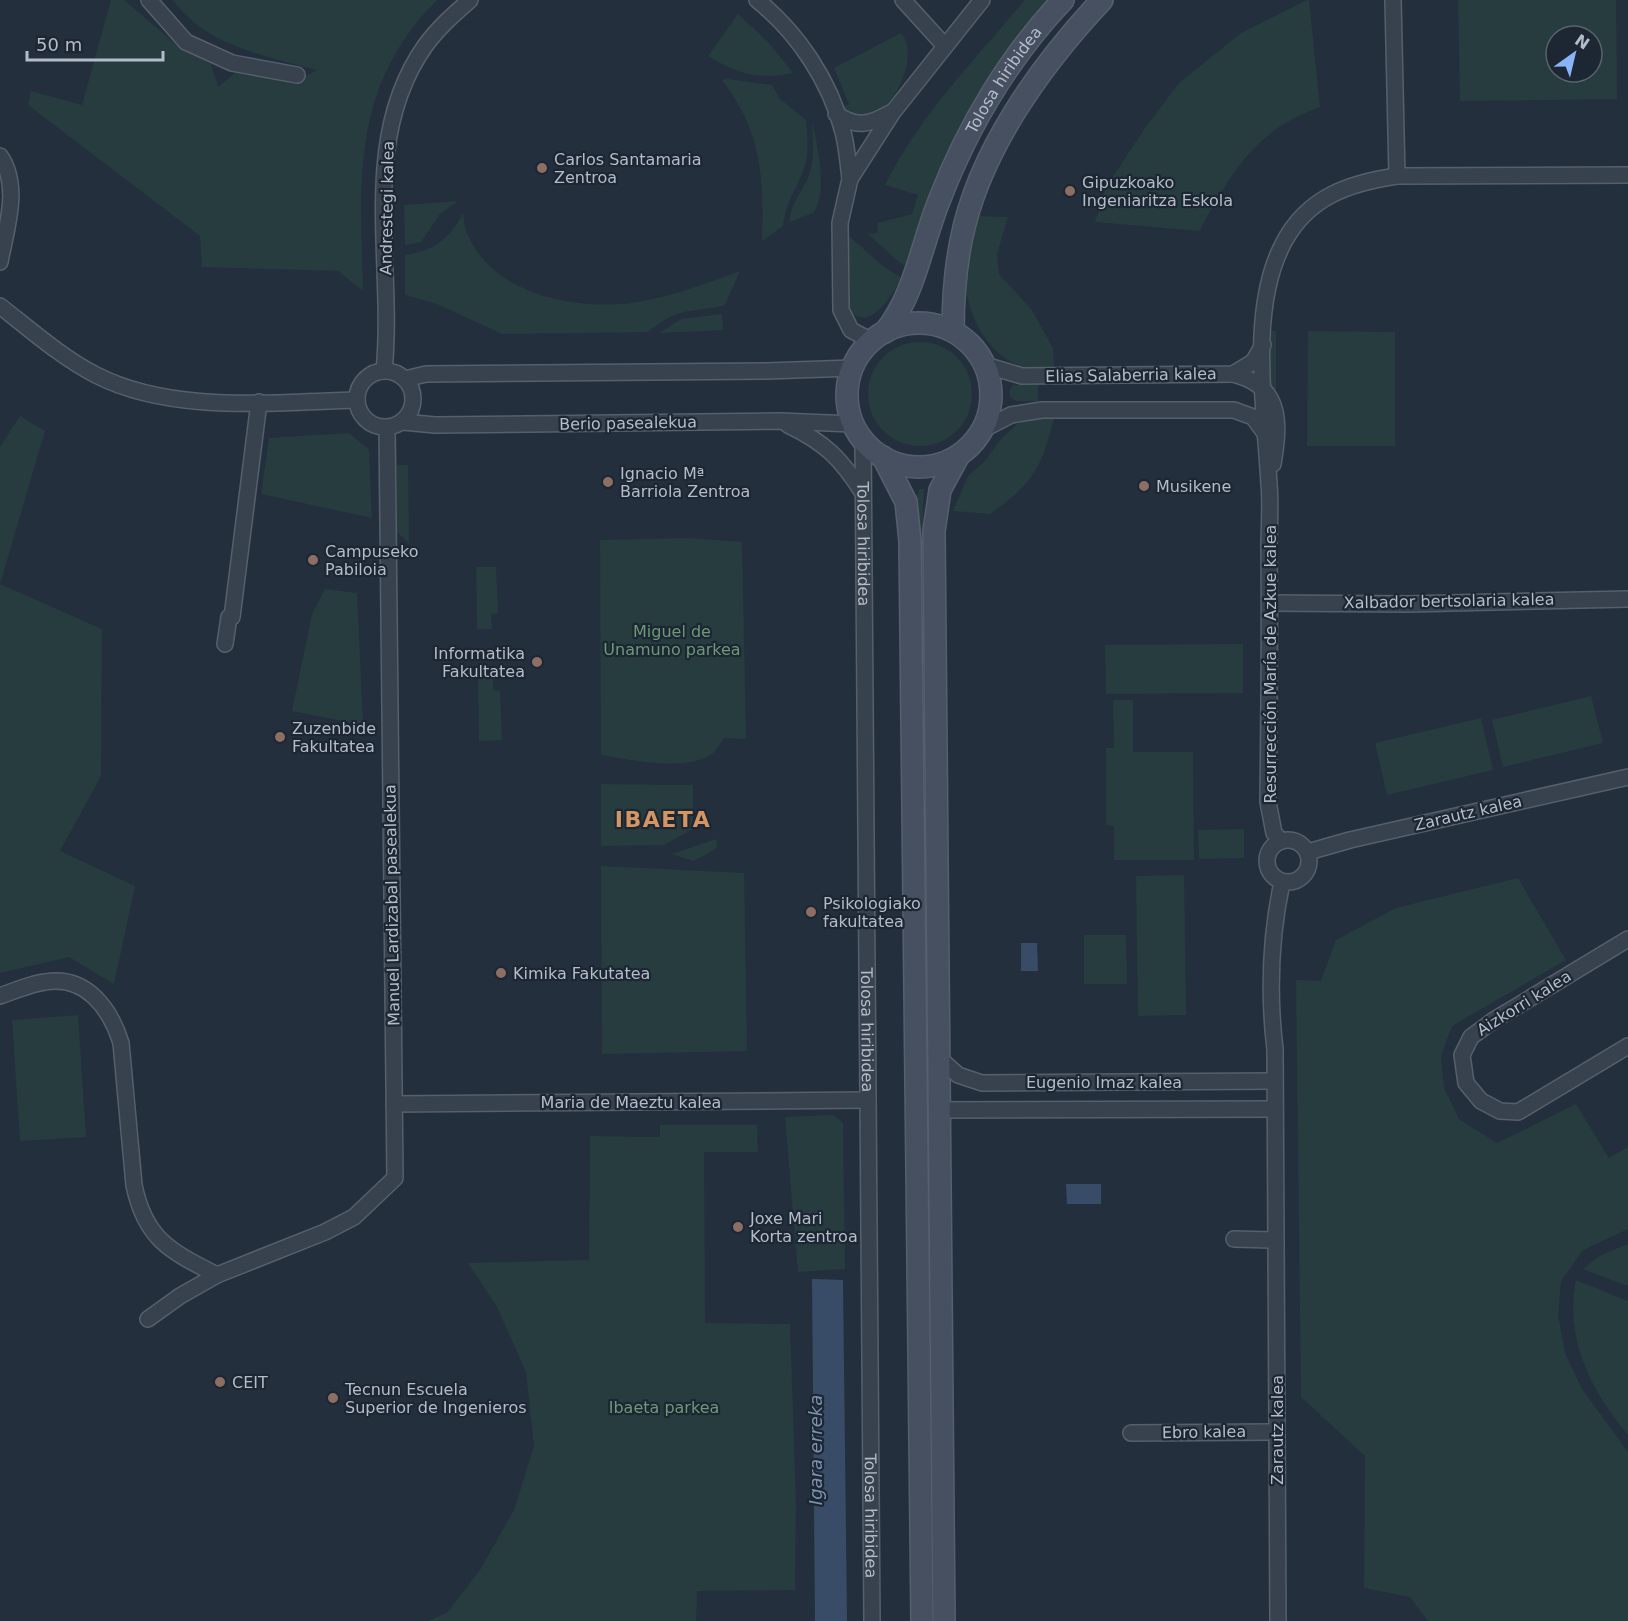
<svg xmlns="http://www.w3.org/2000/svg" width="1628" height="1621" font-family="'DejaVu Sans',sans-serif">
  <style>
    .green { fill: #263c3f; fill-rule: evenodd }
    .water { fill: #394c67 }
    .lines { fill: none; stroke-linecap: round; stroke-linejoin: round }
    .minor-casing { stroke: #565f6c; stroke-width: 18 }
    .secondary-casing { stroke: #565f6c; stroke-width: 24 }
    .minor { stroke: #38414e; stroke-width: 15 }
    .secondary { stroke: #465061; stroke-width: 21 }
    .education-dot { fill: #8d6e63; stroke: #1d2633; stroke-width: 2 }
    .labels { text-anchor: middle; dominant-baseline: central; stroke-width: 4.5; stroke-linejoin: round; paint-order: stroke }
    .street-label { font-size: 16px; fill: #b4bcc9; stroke: #1d2633 }
    .poi-label { font-size: 16px; fill: #b4bcc9; stroke: #1d2633; text-anchor: start }
    .park-label { font-size: 16px; fill: #6b9a76; stroke: #1d2633 }
    .water-label { font-size: 18px; font-style: italic; fill: #7c92b1; stroke: #1d2633 }
    .district-label { font-size: 22px; font-weight: bold; letter-spacing: 1.5px; fill: #d59563; stroke: #1d2633 }
  </style>
  <rect width="100%" height="100%" fill="#242f3e"/>
  <!-- green -->
  <g class="green">
    <path d="M111,0H124L177,45L211,64L218,87L240,69L295,82L317,70C265,56 206,46 173,0H437C351,87 360,178 363,291L338,271L202,267L200,236L28,105L31,91L82,105Z"/>
    <path d="M1025,0H1051L984,90L947,155L905,265L900,263L868,234L877,233L878,223L912,214L918,195L885,185C919,116 976,58 1025,0Z"/>
    <path d="M1307,0H1309L1320,107C1254,130 1232,173 1199,231L1095,222L1106,187L1145,128L1179,83L1241,33Z"/>
    <path d="M1458,0H1616L1617,99L1460,101ZM1556,36H1592V72H1556Z"/>
    <path d="M738,14L768,42L793,73C759,80 737,74 708,56Z"/>
    <path d="M901,33C926,61 878,145 842,108L849,104L834,68Z"/>
    <path d="M728,79L772,85L780,99L806,120C808,136 809,156 803,172C795,191 785,205 783,226L762,241C764,178 762,132 722,80Z"/>
    <path d="M812,121C817,144 829,193 813,213L790,222C789,206 802,192 808,178C815,160 813,140 812,121Z"/>
    <polygon points="458,201 440,214 421,242 405,245 404,205"/>
    <path d="M463,213C464,220 465,229 468,235C493,294 574,310 631,303C668,298 705,284 740,271L725,305C689,314 681,305 648,332L502,334L437,304L405,295V255C433,251 450,239 463,213Z"/>
    <path d="M979,216L1008,217L997,254L999,274L1032,310L1053,348L1054,368C1040,368 1026,369 1013,363C983,348 964,306 965,274C965,255 973,234 979,216Z"/>
    <path d="M850,237L884,267L902,278C891,296 869,335 848,309L845,238Z"/>
    <polygon points="722,314 723,330 659,333 681,319"/>
    <polygon points="1270,331 1276,331 1276,393 1269,384"/>
    <polygon points="1308,331 1395,332 1395,446 1307,446"/>
    <circle cx="920" cy="394" r="52"/>
    <polygon points="1013,385 1038,385 1038,401 1016,401 1010,397 1009,391"/>
    <polygon points="20,416 45,431 0,584 102,629 101,776 60,851 135,886 114,984 69,957 0,973 0,447"/>
    <path d="M1035,418H1054C1041,470 1033,483 990,514L953,511L968,476L985,461L1000,440L1017,424Z"/>
    <polygon points="349,433 369,450 372,518 261,494 269,438"/>
    <polygon points="397,465 408,465 409,543 397,532"/>
    <polygon points="919,489 924,489 923,513 934,1621 929,1621 917,497"/>
    <path d="M688,538L742,542L746,739L724,738C720,744 715,753 709,756C680,771 632,760 601,755L600,540Z"/>
    <polygon points="476,567 496,567 498,613 491,614 492,629 477,629"/>
    <polygon points="325,589 357,593 363,725 292,711 312,614"/>
    <polygon points="1243,644 1243,693 1106,694 1105,645"/>
    <polygon points="478,677 493,677 493,690 500,691 502,740 479,741"/>
    <polygon points="1591,696 1603,743 1503,767 1492,720"/>
    <polygon points="1113,700 1133,700 1133,752 1193,752 1194,860 1114,860 1114,826 1106,825 1106,748 1114,748"/>
    <polygon points="1481,718 1493,770 1387,795 1375,743"/>
    <polygon points="601,784 693,785 693,829 664,845 601,846"/>
    <polygon points="1244,829 1244,858 1199,859 1198,830"/>
    <polygon points="716,839 717,848 694,861 672,854"/>
    <polygon points="601,866 744,873 747,1051 602,1054"/>
    <polygon points="1184,875 1186,1015 1138,1016 1136,876"/>
    <polygon points="1518,878 1566,960 1452,1026 1441,1056 1444,1088 1459,1119 1497,1143 1576,1104 1609,1158 1628,1147 1628,1229 1583,1250 1561,1281 1558,1315 1565,1353 1582,1389 1628,1452 1628,1621 1428,1621 1410,1597 1364,1588 1365,1456 1301,1397 1296,980 1321,981 1336,940 1396,908"/>
    <polygon points="1084,935 1126,935 1127,984 1084,984"/>
    <polygon points="78,1015 86,1137 20,1141 12,1020"/>
    <polygon points="833,1115 843,1123 845,1269 798,1272 785,1117"/>
    <polygon points="660,1125 757,1125 758,1152 704,1152 705,1323 790,1324 796,1503 795,1590 697,1591 696,1621 428,1621 447,1613 480,1570 514,1510 534,1446 526,1372 497,1307 468,1263 589,1260 590,1136 660,1137"/>
    <polygon points="1628,1244 1628,1286 1583,1269 1601,1255"/>
    <path d="M1576,1280L1628,1301V1435C1591,1391 1564,1338 1576,1280Z"/>
  </g>
  <!-- water -->
  <g class="water">
    <polygon points="1021,943 1037,943 1038,971 1021,971"/>
    <polygon points="1066,1184 1101,1184 1101,1204 1067,1204"/>
    <polygon points="812,1279 843,1280 847,1621 815,1621"/>
  </g>
  <g class="lines">
    <defs>
      <g id="minor">
        <polyline points="149,0 186,42 232,63 297,75"/>
        <path d="M757,0C798,33 830,81 843,132C847,147 848,163 850,179"/>
        <polyline points="903,0 944,45"/>
        <polyline points="1393,0 1397,176"/>
        <path d="M836,114C857,128 869,125 890,113"/>
        <path d="M0,156C21,186 6,229 0,262"/>
        <path d="M0,306C31,330 61,357 96,375C172,414 274,402 357,400"/>
        <polyline points="874,339 866,338 851,330 841,310 840,223 850,179 893,112 982,0"/>
        <polyline points="985,365 1022,376 1233,374 1253,362 1263,345"/>
        <circle cx="385" cy="399" r="28"/>
        <path d="M384,371C395,263 358,141 425,46C438,28 454,14 470,0"/>
        <path d="M1233,374C1282,386 1280,422 1273,464"/>
        <polyline points="405,379 426,374 766,371 853,368"/>
        <polyline points="403,422 435,425 780,421 853,424"/>
        <path d="M788,425C826,443 841,459 863,493"/>
        <polyline points="982,430 1011,415 1042,410 1234,410 1253,417 1264,432"/>
        <path id="s1" d="M863,439L872,1621"/>
        <polyline points="1270,603 1408,604 1628,599"/>
        <polyline points="225,644 229,617 232,617 259,402"/>
        <circle cx="1288" cy="861" r="21"/>
        <path d="M1281,841L1274,833L1268,802C1269,717 1270,633 1269,548C1269,526 1271,505 1269,484C1265,411 1248,308 1284,242C1308,197 1349,183 1397,176L1628,175"/>
        <polyline points="1308,852 1350,840 1628,777"/>
        <polyline points="1628,939 1494,1020 1471,1037 1462,1055 1466,1083 1481,1101 1500,1111 1518,1112 1628,1046"/>
        <path d="M0,996C14,991 30,984 45,982C86,975 110,1008 121,1043L134,1185C145,1239 170,1251 217,1275"/>
        <polyline points="939,1058 958,1075 982,1083 1275,1081"/>
        <polyline points="394,1104 868,1100"/>
        <polyline points="940,1110 1275,1109"/>
        <polyline points="1234,1239 1276,1240"/>
        <polyline points="148,1319 180,1296 217,1275 325,1232 354,1217 395,1178 387,428"/>
        <polyline points="1131,1433 1277,1432"/>
        <path d="M1278,1621L1275,1049C1268,991 1270,939 1282,882"/>
      </g>
      <g id="secondary">
        <circle cx="919" cy="395" r="72"/>
        <path d="M953,331C953,301 955,271 961,241C978,152 1041,65 1102,0"/>
        <path id="s2" d="M885,332C915,294 921,246 939,201C967,128 1009,57 1063,0"/>
        <polyline points="883,457 906,502 910,541 922,1621"/>
        <polyline points="944,1621 934,531 940,490 959,455"/>
      </g>
    </defs>
    <!-- minor casing -->
    <use href="#minor" class="minor-casing"/>
    <!-- secondary casing -->
    <use href="#secondary" class="secondary-casing"/>
    <!-- minor -->
    <use href="#minor" class="minor"/>
    <!-- secondary -->
    <use href="#secondary" class="secondary"/>
  </g>
  <!-- markers -->
  <g class="education-dot">
    <circle cx="542" cy="168" r="6"/>
    <circle cx="1070" cy="191" r="6"/>
    <circle cx="608" cy="482" r="6"/>
    <circle cx="1144" cy="486" r="6"/>
    <circle cx="313" cy="560" r="6"/>
    <circle cx="537" cy="662" r="6"/>
    <circle cx="280" cy="737" r="6"/>
    <circle cx="811" cy="912" r="6"/>
    <circle cx="501" cy="973" r="6"/>
    <circle cx="738" cy="1227" r="6"/>
    <circle cx="220" cy="1382" r="6"/>
    <circle cx="333" cy="1398" r="6"/>
  </g>
  <g class="labels">
    <!-- street labels -->
    <g class="street-label">
      <text stroke="none"><textPath href="#s2" startOffset="280">Tolosa hiribidea</textPath></text>
      <text transform="translate(387 208) rotate(-89)">Andrestegi kalea</text>
      <text transform="translate(1131 375) rotate(-1)">Elias Salaberria kalea</text>
      <text transform="translate(628 423) rotate(-1)">Berio pasealekua</text>
      <text stroke="none"><textPath href="#s1" startOffset="105">Tolosa hiribidea</textPath></text>
      <text transform="translate(1449 601) rotate(-1)">Xalbador bertsolaria kalea</text>
      <text transform="translate(1270 664) rotate(-90)">Resurrección María de Azkue kalea</text>
      <text transform="translate(1468 813) rotate(-13)">Zarautz kalea</text>
      <text transform="translate(392 905) rotate(-91)">Manuel Lardizabal pasealekua</text>
      <text transform="translate(1524 1003) rotate(-32)">Aizkorri kalea</text>
      <text stroke="none"><textPath href="#s1" startOffset="591">Tolosa hiribidea</textPath></text>
      <text x="1104" y="1082">Eugenio Imaz kalea</text>
      <text x="631" y="1102">Maria de Maeztu kalea</text>
      <text transform="translate(1277 1430) rotate(-90)">Zarautz kalea</text>
      <text transform="translate(1204 1432) rotate(-1)">Ebro kalea</text>
      <text stroke="none"><textPath href="#s1" startOffset="1077">Tolosa hiribidea</textPath></text>
    </g>
    <!-- poi labels -->
    <g class="poi-label">
      <text x="554" y="159">Carlos Santamaria<tspan x="554" dy="18">Zentroa</tspan></text>
      <text x="1082" y="182">Gipuzkoako<tspan x="1082" dy="18">Ingeniaritza Eskola</tspan></text>
      <text x="620" y="473">Ignacio Mª<tspan x="620" dy="18">Barriola Zentroa</tspan></text>
      <text x="1156" y="486">Musikene</text>
      <text x="325" y="551">Campuseko<tspan x="325" dy="18">Pabiloia</tspan></text>
      <text x="525" y="653" text-anchor="end">Informatika<tspan x="525" dy="18">Fakultatea</tspan></text>
      <text x="292" y="728">Zuzenbide<tspan x="292" dy="18">Fakultatea</tspan></text>
      <text x="823" y="903">Psikologiako<tspan x="823" dy="18">fakultatea</tspan></text>
      <text x="513" y="973">Kimika Fakutatea</text>
      <text x="750" y="1218">Joxe Mari<tspan x="750" dy="18">Korta zentroa</tspan></text>
      <text x="232" y="1382">CEIT</text>
      <text x="345" y="1389">Tecnun Escuela<tspan x="345" dy="18">Superior de Ingenieros</tspan></text>
    </g>
    <!-- park labels -->
    <g class="park-label">
      <text x="672" y="631">Miguel de<tspan x="672" dy="18">Unamuno parkea</tspan></text>
      <text x="664" y="1407">Ibaeta parkea</text>
    </g>
    <!-- water labels -->
    <g class="water-label">
      <text transform="translate(815 1450) rotate(-90)">Igara erreka</text>
    </g>
    <!-- district labels -->
    <g class="district-label">
      <text x="663" y="819">IBAETA</text>
    </g>
  </g>
  <!-- north arrow -->
  <g transform="translate(1574 54) rotate(34)"><circle r="28" fill="#1d2633" stroke="#59626f" stroke-width="1.5"/>
  <path d="M0-4.5L10 22L0 15L-10 22Z" fill="#8ab4f8"/>
  <text y="-9" font-size="16" font-weight="bold" text-anchor="middle" fill="#b4bcc9">N</text>
  </g>
  <!-- scale -->
  <path d="M27 51v9h136v-9" fill="none" stroke="#b4bcc9" stroke-width="3"/>
  <text x="36" y="51" font-size="18" fill="#b4bcc9" stroke="#1d2633" stroke-width="4.5" paint-order="stroke">50 m</text>
</svg>
